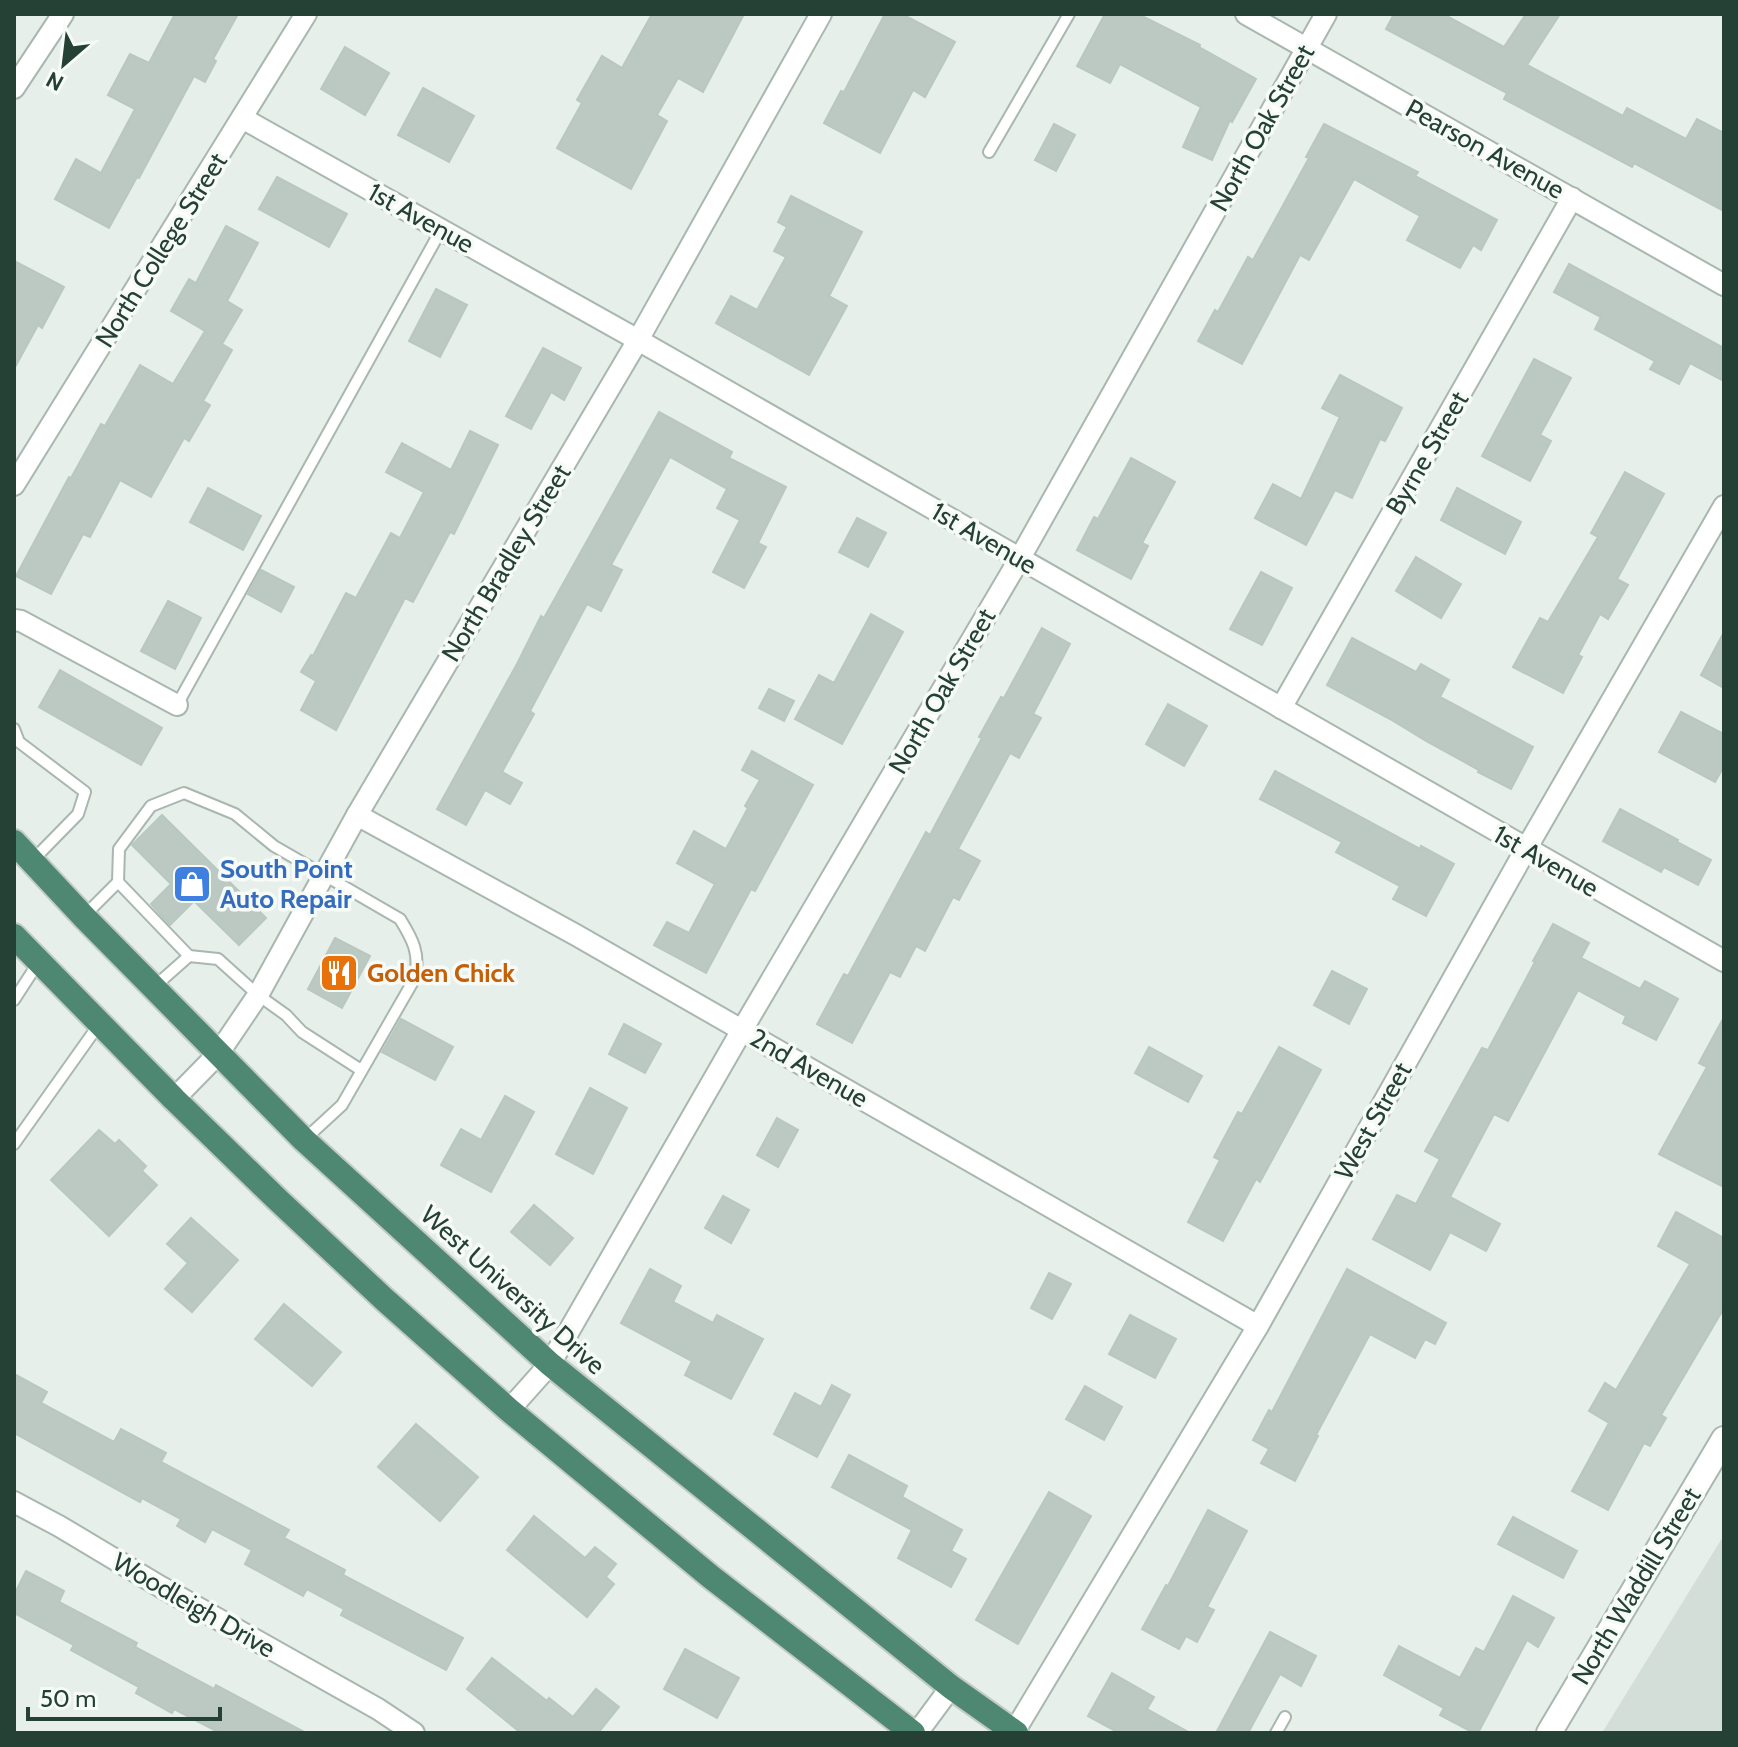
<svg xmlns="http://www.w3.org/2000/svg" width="1738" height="1747" font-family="Cabin,sans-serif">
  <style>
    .built { fill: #d4ded8 }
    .building { fill: #bbc9c2; stroke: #b8c8bf; stroke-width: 2 }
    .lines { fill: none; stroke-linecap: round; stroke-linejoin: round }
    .service-casing { stroke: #a8b7af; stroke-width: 14 }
    .minor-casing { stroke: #a8b7af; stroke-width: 24 }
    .tertiary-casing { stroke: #a8b7af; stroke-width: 28 }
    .trunk-casing { stroke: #c2cac6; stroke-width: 28 }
    .service { stroke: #fff; stroke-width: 10 }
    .minor { stroke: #fff; stroke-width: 20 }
    .tertiary { stroke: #fff; stroke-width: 24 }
    .trunk { stroke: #4e8872; stroke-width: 24 }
    .labels { text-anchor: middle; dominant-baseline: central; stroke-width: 7; stroke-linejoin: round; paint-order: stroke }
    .street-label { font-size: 26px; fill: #254135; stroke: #f7fbf8 }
    .shop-label { font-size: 26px; font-weight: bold; fill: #366cbe; stroke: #f7fbf8; text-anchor: start }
    .food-label { font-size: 26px; font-weight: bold; fill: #c56008; stroke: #f7fbf8; text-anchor: start }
  </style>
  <rect width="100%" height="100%" fill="#e6efe9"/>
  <!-- built -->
  <polygon class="built" points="1724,1535 1724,1733 1602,1733"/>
  <!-- building -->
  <g class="building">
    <polygon points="175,14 238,14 213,59 216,61 205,82 194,76 139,178 137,177 109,228 55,199 76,159 101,173 135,109 108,95 130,54 149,63"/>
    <polygon points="652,14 744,14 703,92 678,78 657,115 667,121 631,189 557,148 582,103 577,100 602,56 622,68"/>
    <polygon points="885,14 902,14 955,42 925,97 913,90 880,153 824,123 841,91 844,92"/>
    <polygon points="1105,14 1138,14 1200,45 1199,47 1256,79 1232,122 1230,120 1212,160 1183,147 1201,107 1120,64 1110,83 1077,66"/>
    <polygon points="1394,14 1443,14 1504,47 1526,14 1560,14 1527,65 1623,116 1627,108 1686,139 1697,119 1724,133 1724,211 1634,163 1632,167 1504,99 1507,93 1386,29"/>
    <polygon points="345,47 389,73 365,115 321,89"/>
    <polygon points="423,88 474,116 449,162 398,135"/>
    <polygon points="1054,124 1075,135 1056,171 1035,160"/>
    <polygon points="1324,124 1418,172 1415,176 1497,220 1481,250 1473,245 1460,268 1407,240 1420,216 1354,179 1309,260 1300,255 1242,364 1198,341 1215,310 1218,312 1248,257 1253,260 1309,158 1306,157"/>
    <polygon points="277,177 347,214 329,247 259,209"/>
    <polygon points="791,196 862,232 829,296 847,306 809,375 716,323 731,296 757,310 786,257 774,251 787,227 778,222"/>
    <polygon points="226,226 258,243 227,301 242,310 222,344 232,350 203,401 210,405 189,441 184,438 151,497 120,480 90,537 83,534 51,594 16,576 69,477 71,478 101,424 105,426 140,365 173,384 205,331 171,311 189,279 196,283"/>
    <polygon points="14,261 64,287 42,328 38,325 14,369"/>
    <polygon points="1569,264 1724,348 1724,381 1690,363 1679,384 1650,369 1655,361 1595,329 1601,317 1554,292"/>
    <polygon points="436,289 467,305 440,357 409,341"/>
    <polygon points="543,348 581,368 564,400 551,392 531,429 506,416"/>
    <polygon points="1534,359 1571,378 1540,435 1551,441 1530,481 1482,456"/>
    <polygon points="1340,375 1402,408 1385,441 1380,439 1352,498 1335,490 1306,545 1255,518 1273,484 1301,499 1340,417 1322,408"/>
    <polygon points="659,412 732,452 729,458 786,487 758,543 766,547 744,588 713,572 740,520 717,508 727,489 670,457 611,565 622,570 601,611 587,604 530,711 534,714 502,772 522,783 510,804 485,790 466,825 437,809 517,664 541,616 544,618"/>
    <polygon points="470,431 498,445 454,534 450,532 413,602 405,598 336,730 301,710 316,681 301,672 311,655 313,656 346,593 356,598 391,533 400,538 424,492 386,472 402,443 451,470"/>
    <polygon points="1131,458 1175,482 1142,543 1148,546 1131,579 1077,550 1094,517 1098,519"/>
    <polygon points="1625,472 1664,494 1617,579 1628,585 1608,619 1600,614 1578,655 1582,657 1563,693 1513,667 1540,618 1548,622 1598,537 1591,533"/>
    <polygon points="208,488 261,516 243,550 190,522"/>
    <polygon points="1457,488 1521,522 1505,554 1441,520"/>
    <polygon points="857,518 886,533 868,567 839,552"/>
    <polygon points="1416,557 1461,584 1441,618 1396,591"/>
    <polygon points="261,570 294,587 281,612 248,594"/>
    <polygon points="1261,572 1292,588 1262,645 1230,629"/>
    <polygon points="168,601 201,618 175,669 141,651"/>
    <polygon points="871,614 903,632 842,744 795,719 819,675 834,683"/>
    <polygon points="1042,628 1070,644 1033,714 1041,718 1019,758 1010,753 958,849 980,861 959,900 953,897 925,951 916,946 900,977 890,972 852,1043 817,1024 844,974 848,976 926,832 930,835 982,738 979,737 1001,697 1004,698"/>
    <polygon points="1724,632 1724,688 1701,675"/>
    <polygon points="1352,638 1416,672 1421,664 1449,680 1440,697 1533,747 1511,789 1478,772 1479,770 1426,741 1390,719 1327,685"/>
    <polygon points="60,670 162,728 141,765 39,707"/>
    <polygon points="769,689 794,701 784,721 759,708"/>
    <polygon points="1168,704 1207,726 1184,766 1146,744"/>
    <polygon points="1681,712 1724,734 1724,766 1715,782 1659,752"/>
    <polygon points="752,751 813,785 755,891 751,889 706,973 654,945 667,922 689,933 715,884 677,863 694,831 726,849 748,808 745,806 760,780 742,770"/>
    <polygon points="1275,771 1420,849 1421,846 1454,864 1426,916 1393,899 1400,886 1336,852 1342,842 1260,799"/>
    <polygon points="1620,809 1678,840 1677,842 1711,860 1698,885 1664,867 1661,872 1603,841"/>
    <polygon points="162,815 266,918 239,945 194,901 170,925 151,904 171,884 132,845"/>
    <polygon points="1553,924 1589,943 1581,958 1640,989 1645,981 1678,999 1656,1040 1623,1023 1626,1016 1578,990 1508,1121 1494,1114 1450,1197 1500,1224 1486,1251 1450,1232 1430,1270 1373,1239 1397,1195 1416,1204 1440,1159 1425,1151 1482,1048 1488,1050 1535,962 1533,961"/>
    <polygon points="335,938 370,956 342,1008 308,989"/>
    <polygon points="1332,971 1367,989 1349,1024 1314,1005"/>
    <polygon points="1724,1017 1724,1187 1659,1154 1707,1067 1699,1063"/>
    <polygon points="401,1019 453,1047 435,1080 382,1052"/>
    <polygon points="624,1024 661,1044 645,1073 609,1054"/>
    <polygon points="1149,1047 1202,1076 1188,1102 1135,1073"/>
    <polygon points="1279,1047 1321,1070 1260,1182 1256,1179 1223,1241 1188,1222 1220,1160 1214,1157 1238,1112 1242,1114"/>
    <polygon points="590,1088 627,1108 593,1174 556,1154"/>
    <polygon points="505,1096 534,1112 491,1192 441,1165 461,1129 481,1140"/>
    <polygon points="777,1118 798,1130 778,1167 757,1155"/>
    <polygon points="99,1130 115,1144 119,1140 146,1166 142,1171 157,1185 109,1236 51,1180"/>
    <polygon points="723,1196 749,1210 731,1243 705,1228"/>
    <polygon points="534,1205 573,1238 550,1265 511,1232"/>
    <polygon points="1676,1212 1724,1238 1724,1308 1661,1415 1666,1418 1650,1446 1644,1443 1608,1510 1572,1491 1609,1423 1589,1411 1605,1383 1616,1390 1690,1264 1658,1246"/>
    <polygon points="191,1218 238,1260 192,1312 165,1289 188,1263 167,1244"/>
    <polygon points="650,1269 681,1286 673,1302 713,1323 717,1315 763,1339 731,1399 685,1375 692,1361 621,1323"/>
    <polygon points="1347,1269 1446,1323 1435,1344 1425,1339 1415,1358 1370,1334 1316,1435 1318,1436 1295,1481 1261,1463 1269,1449 1253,1440 1269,1410 1272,1412"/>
    <polygon points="1049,1273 1071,1284 1052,1319 1031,1308"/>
    <polygon points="284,1304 341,1352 312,1386 255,1339"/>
    <polygon points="1130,1315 1176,1339 1155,1378 1109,1354"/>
    <polygon points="14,1374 47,1392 41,1403 114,1442 121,1429 166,1453 161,1462 289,1530 284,1538 345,1570 343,1575 463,1638 446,1670 341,1615 344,1609 307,1589 303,1596 245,1564 252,1550 212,1529 205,1542 177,1526 181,1519 142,1498 140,1502 14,1433"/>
    <polygon points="832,1385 850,1395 817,1457 774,1434 795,1393 821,1407"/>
    <polygon points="1085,1386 1122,1407 1104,1440 1066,1419"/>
    <polygon points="416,1424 478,1477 440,1521 378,1467"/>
    <polygon points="849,1455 907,1486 902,1497 962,1530 951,1551 966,1559 951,1587 898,1558 912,1530 832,1487"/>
    <polygon points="1049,1492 1091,1516 1018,1644 976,1620"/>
    <polygon points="1208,1510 1247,1531 1207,1607 1214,1610 1197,1642 1186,1636 1179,1649 1142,1629 1166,1585 1168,1586"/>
    <polygon points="534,1516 585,1558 595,1547 616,1564 606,1577 614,1584 587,1617 507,1550"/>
    <polygon points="1513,1517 1577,1551 1563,1578 1498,1544"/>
    <polygon points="26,1571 64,1591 59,1602 137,1643 135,1647 214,1689 216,1685 306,1733 220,1733 174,1709 172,1713 136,1693 139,1687 71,1650 74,1645 14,1613 14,1595"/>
    <polygon points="1513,1596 1554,1618 1538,1647 1527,1640 1478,1733 1474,1733 1440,1715 1444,1708 1384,1675 1399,1646 1460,1678 1476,1648 1484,1652"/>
    <polygon points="1270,1632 1316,1656 1301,1686 1280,1674 1248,1733 1216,1733"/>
    <polygon points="685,1649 739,1678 717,1718 664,1689"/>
    <polygon points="492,1658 547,1701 549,1698 573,1717 596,1689 619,1707 598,1733 521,1733 467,1689"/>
    <polygon points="1112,1673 1154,1697 1147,1709 1190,1733 1119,1733 1088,1716"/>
  </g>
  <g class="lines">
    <defs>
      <g id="service">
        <polyline points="989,152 1069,14"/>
        <polyline points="177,705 441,230"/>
        <polyline points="14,729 19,742 85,792 78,814 33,860"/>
        <polyline points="118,882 189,956"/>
        <path d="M84,916L118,882L119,849L151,806L184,793L235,814L274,846L400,919C413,940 420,953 415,978L342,1105L304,1140"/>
        <polyline points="154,987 189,956 218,959 258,995 286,1015 302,1032 361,1070"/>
        <polyline points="14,1000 38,963"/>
        <polyline points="14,1144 100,1023"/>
        <polyline points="1276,1733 1285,1717"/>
      </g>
      <g id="minor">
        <polyline points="1246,14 1724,285"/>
        <polyline points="14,88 63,14"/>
        <polyline points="242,118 638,340 1724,961"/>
        <polyline points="14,485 306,14"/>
        <polyline points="14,620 21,621 177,705"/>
        <polyline points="1281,708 1572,198"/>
        <polyline points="357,815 576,935 1258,1326"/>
        <polyline points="174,1099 218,1054 258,995 357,815 638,340 821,14"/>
        <polyline points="509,1410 550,1364 742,1030 1020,558 1326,14"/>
        <polyline points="14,1502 59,1526 161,1587 378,1709 414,1733"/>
        <polyline points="1014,1732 1258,1326 1526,849 1724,506"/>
        <polyline points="917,1733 951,1687"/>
      </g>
      <polyline id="tertiary" points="1549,1733 1724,1439"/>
      <g id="trunk">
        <polyline points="14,842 84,917 304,1140 550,1364 951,1687 1016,1733"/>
        <polyline points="14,936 174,1099 279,1201 385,1300 509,1410 711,1577 913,1733"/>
      </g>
    </defs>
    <!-- service casing -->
    <use href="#service" class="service-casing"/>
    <!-- minor casing -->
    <use href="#minor" class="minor-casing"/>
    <!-- tertiary casing -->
    <use href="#tertiary" class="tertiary-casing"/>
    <!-- trunk casing -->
    <use href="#trunk" class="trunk-casing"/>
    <!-- service -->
    <use href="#service" class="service"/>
    <!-- minor -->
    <use href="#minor" class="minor"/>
    <!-- tertiary -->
    <use href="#tertiary" class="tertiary"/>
    <!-- trunk -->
    <use href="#trunk" class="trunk"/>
  </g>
  <!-- icons -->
  <defs>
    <symbol id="shop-square" viewBox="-11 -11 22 22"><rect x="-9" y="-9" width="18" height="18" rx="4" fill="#3f7fe0" stroke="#f7fbf8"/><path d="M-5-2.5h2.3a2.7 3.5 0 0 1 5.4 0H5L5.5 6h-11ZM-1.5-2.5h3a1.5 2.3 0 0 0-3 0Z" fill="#fff"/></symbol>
    <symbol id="restaurant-square" viewBox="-11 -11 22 22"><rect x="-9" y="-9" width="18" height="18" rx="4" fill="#e8710a" stroke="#f7fbf8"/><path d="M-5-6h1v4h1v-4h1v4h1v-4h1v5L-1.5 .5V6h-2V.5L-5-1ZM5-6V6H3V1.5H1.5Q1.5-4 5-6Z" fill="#fff"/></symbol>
  </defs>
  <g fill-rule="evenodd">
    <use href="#shop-square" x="170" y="862" width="44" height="44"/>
    <use href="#restaurant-square" x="317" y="951" width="44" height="44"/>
  </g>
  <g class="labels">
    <!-- street labels -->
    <g class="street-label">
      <text transform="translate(1262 128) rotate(-61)">North Oak Street</text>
      <text transform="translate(1485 149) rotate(29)">Pearson Avenue</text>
      <text transform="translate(421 218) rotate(29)">1st Avenue</text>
      <text transform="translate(161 250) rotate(-58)">North College Street</text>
      <text transform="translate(1427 453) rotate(-60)">Byrne Street</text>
      <text transform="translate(984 538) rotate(30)">1st Avenue</text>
      <text transform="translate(506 563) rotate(-59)">North Bradley Street</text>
      <text transform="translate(942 691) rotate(-60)">North Oak Street</text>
      <text transform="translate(1546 861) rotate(30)">1st Avenue</text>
      <text transform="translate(809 1068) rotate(30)">2nd Avenue</text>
      <text transform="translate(1373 1121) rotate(-61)">West Street</text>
      <text transform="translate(513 1290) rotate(42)">West University Drive</text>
      <text transform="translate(1636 1586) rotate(-59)">North Waddill Street</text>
      <text transform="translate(194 1605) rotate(30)">Woodleigh Drive</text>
    </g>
    <!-- shop labels -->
    <g class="shop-label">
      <text x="220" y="869">South Point<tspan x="220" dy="30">Auto Repair</tspan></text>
    </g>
    <!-- food labels -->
    <g class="food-label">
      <text x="367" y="973">Golden Chick</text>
    </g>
  </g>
  <!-- border -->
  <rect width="1738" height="1747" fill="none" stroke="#254135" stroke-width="32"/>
  <!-- north arrow -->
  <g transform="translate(64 64) rotate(208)" stroke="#f7fbf8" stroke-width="6" paint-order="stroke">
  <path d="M0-6L14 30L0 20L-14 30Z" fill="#254135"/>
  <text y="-12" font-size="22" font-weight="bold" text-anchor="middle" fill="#254135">N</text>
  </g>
  <!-- scale -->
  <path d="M28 1707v12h192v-12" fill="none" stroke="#254135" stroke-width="4"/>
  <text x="40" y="1707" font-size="24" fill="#254135" stroke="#f7fbf8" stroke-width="6" paint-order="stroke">50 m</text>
</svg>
